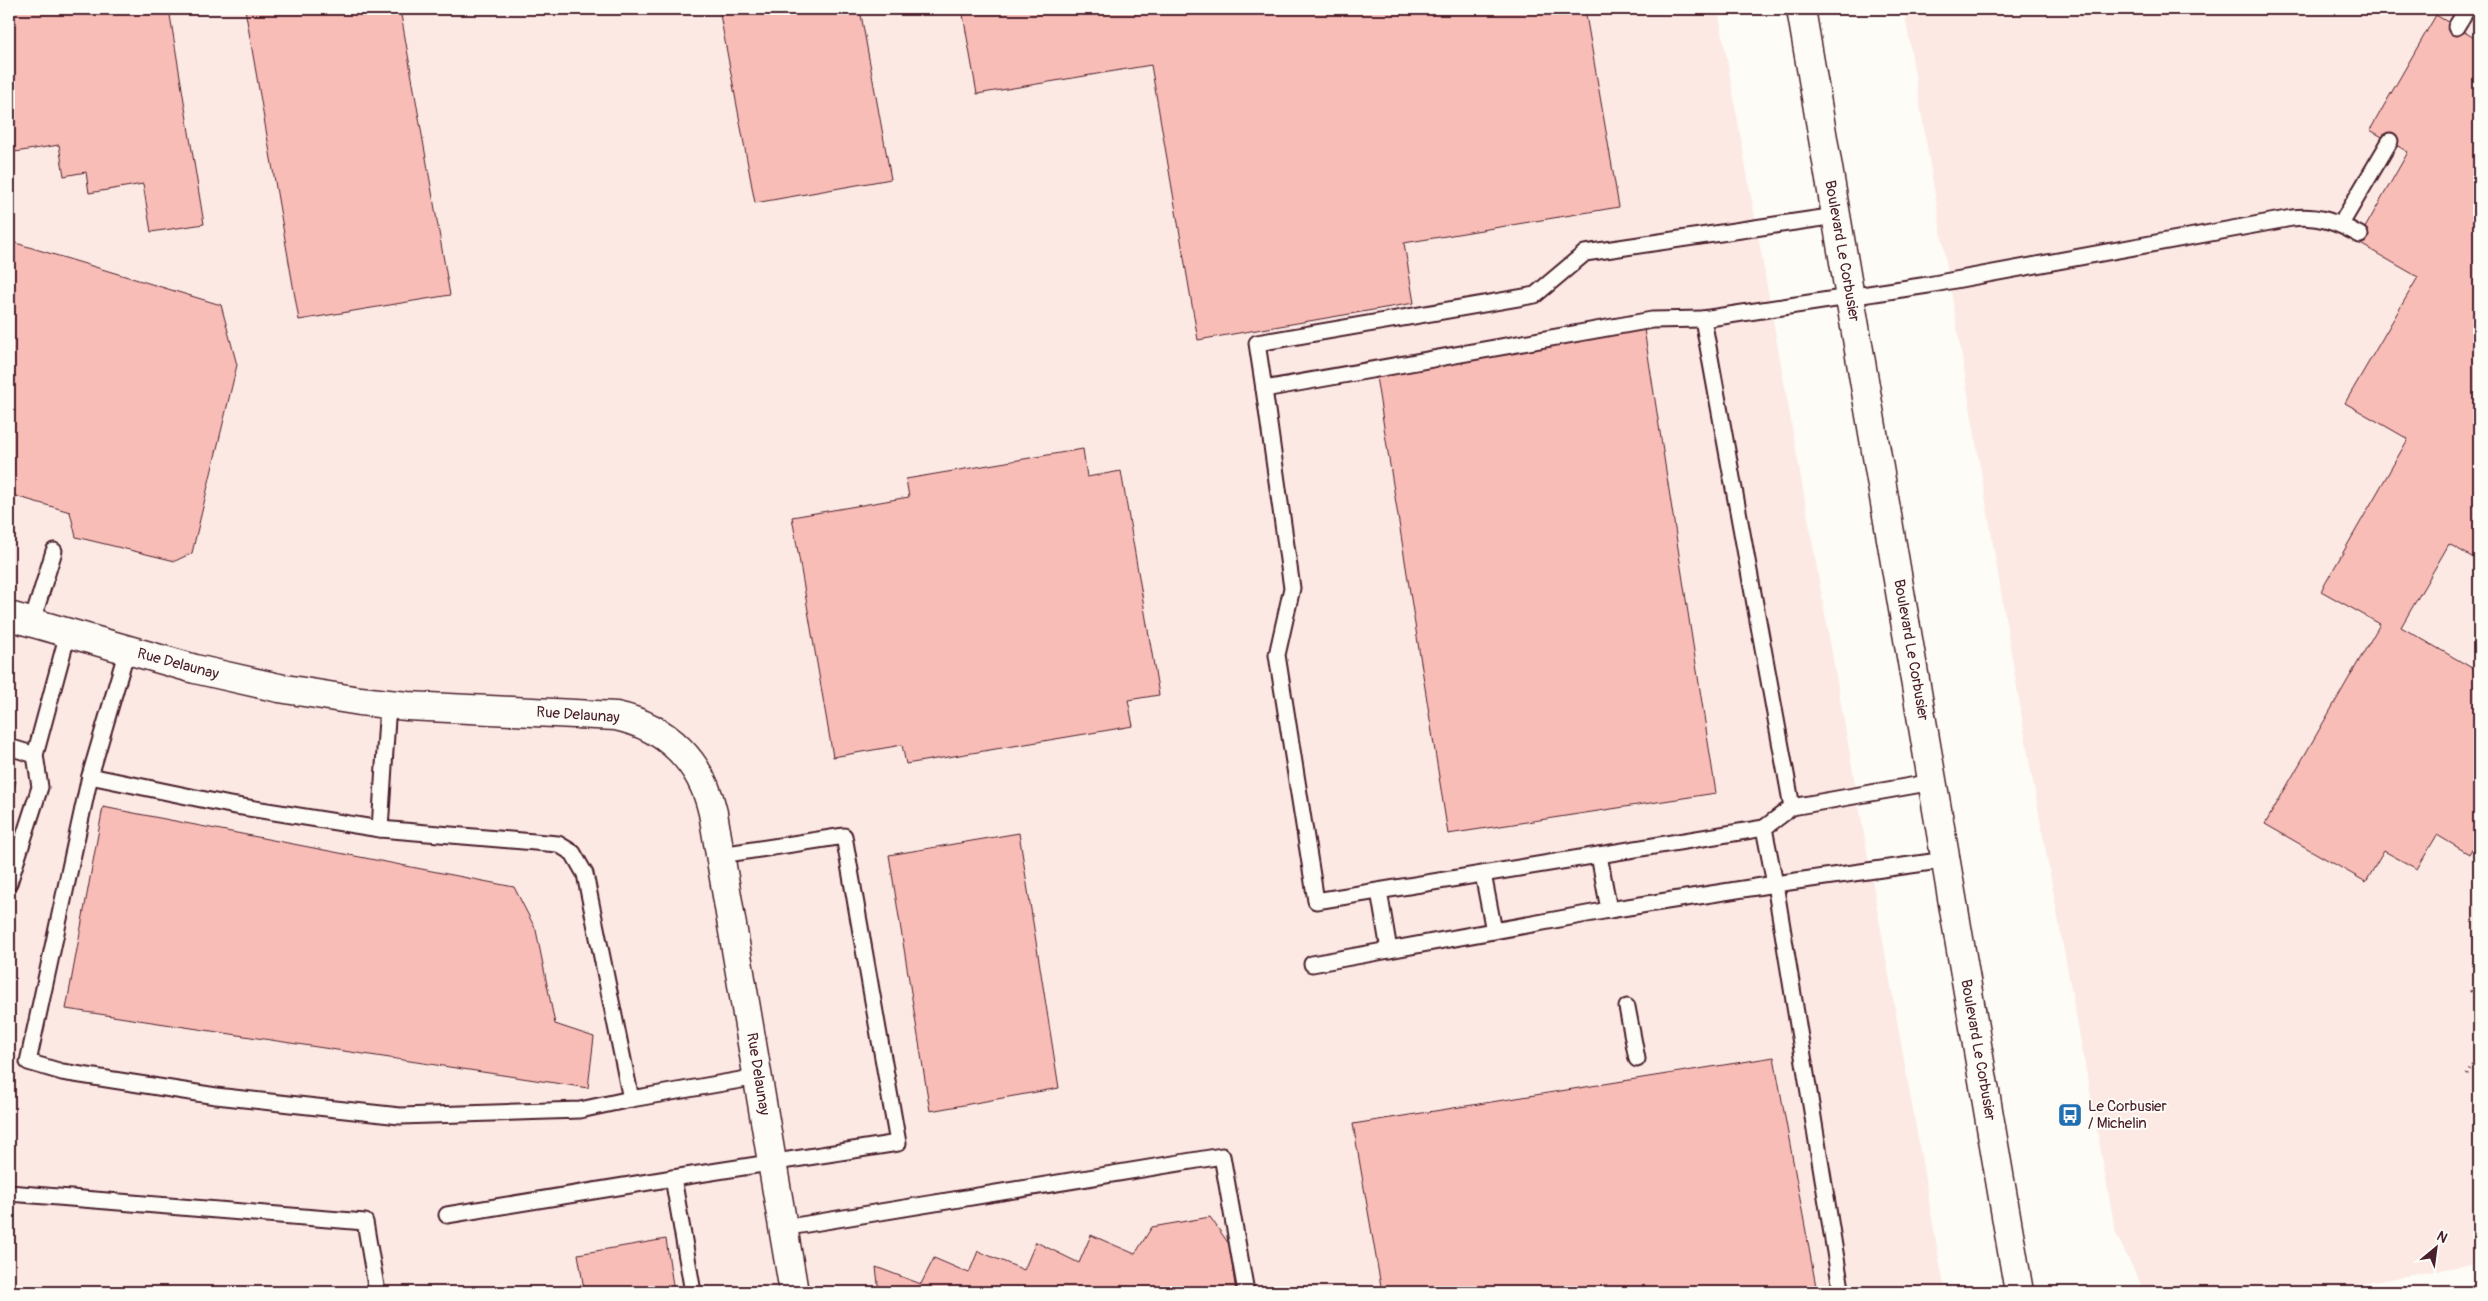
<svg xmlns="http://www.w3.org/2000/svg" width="2488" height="1301" font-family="Pangolin,sans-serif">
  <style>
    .built { fill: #fce9e4 }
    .building { fill: #f9bdb7; stroke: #4a1f2b }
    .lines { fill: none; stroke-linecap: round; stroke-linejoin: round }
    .service-casing { stroke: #4a1f2b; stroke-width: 19 }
    .minor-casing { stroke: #4a1f2b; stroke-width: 31 }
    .tertiary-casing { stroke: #4a1f2b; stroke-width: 31 }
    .path { stroke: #4a1f2b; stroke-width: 3; stroke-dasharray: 1 4; stroke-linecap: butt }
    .service { stroke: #fdfcf7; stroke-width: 15 }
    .minor { stroke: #fdfcf7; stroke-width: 28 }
    .tertiary { stroke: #fdfcf7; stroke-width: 28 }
    .labels { text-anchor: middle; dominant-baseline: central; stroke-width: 4; stroke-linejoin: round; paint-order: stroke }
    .street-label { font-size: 15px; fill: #4a1f2b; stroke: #fdfcf7 }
    .poi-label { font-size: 15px; fill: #4a1f2b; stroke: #fdfcf7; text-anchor: start }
  </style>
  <rect width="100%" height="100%" fill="#fdfcf7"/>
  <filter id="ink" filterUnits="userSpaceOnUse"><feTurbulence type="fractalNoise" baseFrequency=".02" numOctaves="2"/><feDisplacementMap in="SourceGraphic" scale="10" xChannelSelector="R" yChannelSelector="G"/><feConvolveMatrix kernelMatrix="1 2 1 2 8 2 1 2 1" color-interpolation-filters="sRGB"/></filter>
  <g filter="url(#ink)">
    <!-- built -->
    <g class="built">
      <polygon points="9,9 1718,9 1945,1292 9,1292"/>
      <polygon points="1904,9 2479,9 2479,1263 2317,1292 2145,1292 2116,1234 2028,754"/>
    </g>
    <!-- building -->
    <g class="building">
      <polygon points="9,9 169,9 204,224 151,232 143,184 89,193 86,172 64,176 59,145 9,153"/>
      <polygon points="245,9 400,9 450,295 299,320"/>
      <polygon points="719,9 860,9 891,179 755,203"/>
      <polygon points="962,9 1585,9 1619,207 1404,243 1414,303 1198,340 1151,65 977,94"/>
      <polygon points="2436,15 2476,39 2479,34 2479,561 2449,544 2401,627 2479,672 2479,837 2469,854 2437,835 2417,869 2384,851 2366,882 2265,824 2380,624 2321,591 2408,439 2345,403 2418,277 2357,242 2408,152 2370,130"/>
      <polygon points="9,241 221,305 237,365 192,553 175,561 76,537 70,512 9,494"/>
      <polygon points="1644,329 1716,793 1448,834 1375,370"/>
      <polygon points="1083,449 1087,477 1121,471 1159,695 1128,700 1133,726 906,764 902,745 833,757 792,517 909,497 906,479"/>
      <polygon points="9,778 16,781 9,807"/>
      <polygon points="103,807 514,887 536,930 555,1024 594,1037 588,1088 66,1009"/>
      <polygon points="1019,833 1059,1088 930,1111 889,855"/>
      <polygon points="1774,1057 1817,1292 1382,1292 1353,1124"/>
      <polygon points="1210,1217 1229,1244 1236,1292 879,1292 876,1267 921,1284 934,1258 969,1273 978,1251 1024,1270 1036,1242 1079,1263 1091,1235 1135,1254 1152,1227"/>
      <polygon points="666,1239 674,1292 563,1292 584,1289 578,1254"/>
      <polygon points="9,1286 70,1292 9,1292"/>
    </g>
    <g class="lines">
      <defs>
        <g id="service">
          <polyline points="2456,27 2467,9"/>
          <polyline points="2341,224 2390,141"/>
          <polyline points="1703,319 1652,320 1264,389 1292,588 1277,655 1316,901 1764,828"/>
          <polyline points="1264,389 1257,343 1535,295 1585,253 1836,216"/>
          <polyline points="32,622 54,551"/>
          <polyline points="127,650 90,776 230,805 380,829 558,844 573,853 585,874 631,1099 758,1077"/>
          <polyline points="9,747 35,755 68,633"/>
          <polyline points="90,776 28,1062 62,1072 216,1096 400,1116 580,1110 631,1099"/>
          <path d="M1933,782L1792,807L1703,319L1928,285L2292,218C2318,215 2337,222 2360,235"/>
          <polyline points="1792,807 1764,828 1775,884 1946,860"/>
          <polyline points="380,829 388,703"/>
          <polyline points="1599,855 1609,910"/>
          <polyline points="1483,874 1494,931"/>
          <polyline points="9,883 40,787 35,755"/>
          <polyline points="1379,891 1389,950"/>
          <polyline points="1312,964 1609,910 1775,884 1841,1289"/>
          <polyline points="1627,1007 1637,1059"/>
          <polyline points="9,1193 365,1222 377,1292"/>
          <polyline points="447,1215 673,1178"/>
          <polyline points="783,1228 1222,1156 1246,1292"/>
          <polyline points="693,1292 673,1178 898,1143 844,836 721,855"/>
        </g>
        <path id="minor" d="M9,616L195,669L279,688L360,701L407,706L616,716C667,727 702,762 713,813L794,1292"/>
        <polyline id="tertiary" points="1801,9 2019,1292"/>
      </defs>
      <!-- service casing -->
      <use href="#service" class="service-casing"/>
      <!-- minor casing -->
      <use href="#minor" class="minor-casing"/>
      <!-- tertiary casing -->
      <use href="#tertiary" class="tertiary-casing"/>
      <!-- path -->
      <g class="path">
        <polyline points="2479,978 2471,991 2479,996"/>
        <polyline points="2467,1074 2479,1052"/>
      </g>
      <!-- service -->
      <use href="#service" class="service"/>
      <!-- minor -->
      <use href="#minor" class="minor"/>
      <!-- tertiary -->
      <use href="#tertiary" class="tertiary"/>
    </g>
  </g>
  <!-- icons -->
  <defs>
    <symbol id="bus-square" viewBox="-11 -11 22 22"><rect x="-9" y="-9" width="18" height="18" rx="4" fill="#1f6fb2" stroke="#fdfcf7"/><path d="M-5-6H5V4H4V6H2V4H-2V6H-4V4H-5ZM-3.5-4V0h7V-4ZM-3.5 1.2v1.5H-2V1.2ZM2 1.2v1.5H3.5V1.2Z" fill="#fff"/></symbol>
  </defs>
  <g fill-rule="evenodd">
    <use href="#bus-square" x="2056" y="1101" width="28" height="28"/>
  </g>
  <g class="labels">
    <!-- street labels -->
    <g class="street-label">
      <text transform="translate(1842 251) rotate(80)">Boulevard Le Corbusier</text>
      <text transform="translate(1911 650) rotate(80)">Boulevard Le Corbusier</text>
      <text transform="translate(178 664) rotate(15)">Rue Delaunay</text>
      <text transform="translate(578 715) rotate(4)">Rue Delaunay</text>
      <text transform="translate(1978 1050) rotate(80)">Boulevard Le Corbusier</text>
      <text transform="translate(758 1074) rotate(81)">Rue Delaunay</text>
    </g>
    <!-- poi labels -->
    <g class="poi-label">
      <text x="2088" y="1106">Le Corbusier<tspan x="2088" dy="17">/ Michelin</tspan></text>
    </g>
  </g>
  <!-- margin -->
  <rect width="2488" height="1301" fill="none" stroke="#fdfcf7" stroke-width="30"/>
  <rect x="15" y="15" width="2458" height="1271" fill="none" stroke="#4a1f2b" stroke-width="2" filter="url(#ink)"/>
  <!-- north arrow -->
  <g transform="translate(2436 1248) rotate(29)" stroke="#fdfcf7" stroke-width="4" paint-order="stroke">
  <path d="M0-4L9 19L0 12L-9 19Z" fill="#4a1f2b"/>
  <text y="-8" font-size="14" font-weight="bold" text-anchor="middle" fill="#4a1f2b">N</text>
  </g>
</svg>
